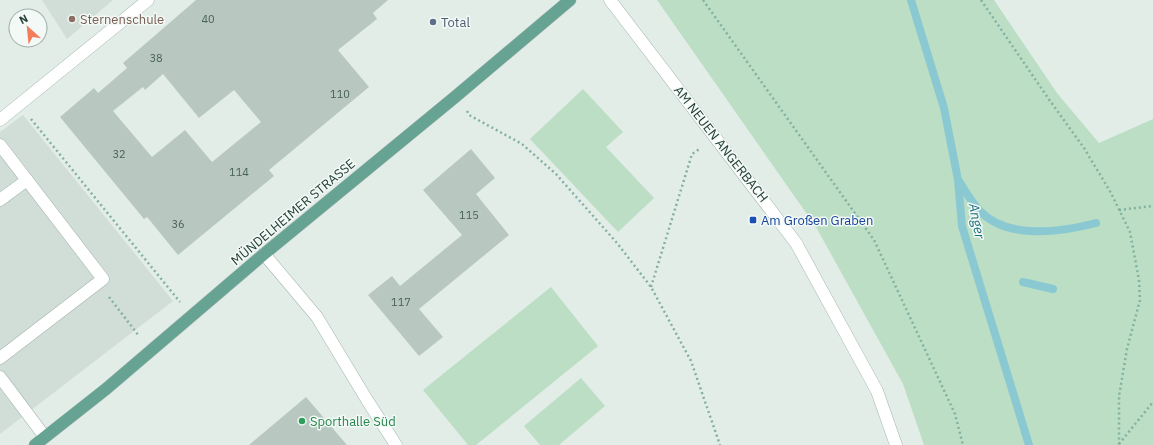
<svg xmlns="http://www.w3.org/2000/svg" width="1153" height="445" font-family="'IBM Plex Sans',sans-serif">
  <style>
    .built { fill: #d1ddd7 }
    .green { fill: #bbdec4 }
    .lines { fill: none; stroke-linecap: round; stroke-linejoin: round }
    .stream { stroke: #8ac9d2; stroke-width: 8 }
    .building { fill: #b8c8c1; fill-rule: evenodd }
    .minor-casing { stroke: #a5b5af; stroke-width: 13 }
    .major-casing { stroke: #c1c9c7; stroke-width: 13 }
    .path { stroke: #83b1a1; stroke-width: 2.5; stroke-dasharray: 2 3; stroke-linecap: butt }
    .minor { stroke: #fff; stroke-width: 12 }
    .major { stroke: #67a392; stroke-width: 12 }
    .education-dot { fill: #8d6e63; stroke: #f3f9f6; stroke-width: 1.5 }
    .service-dot { fill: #5c6f8a; stroke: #f3f9f6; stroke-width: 1.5 }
    .transit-dot { fill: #1a4fb4; stroke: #f3f9f6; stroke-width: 1.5 }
    .leisure-dot { fill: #2e9e5b; stroke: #f3f9f6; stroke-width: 1.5 }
    .labels { text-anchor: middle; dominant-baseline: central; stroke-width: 3; stroke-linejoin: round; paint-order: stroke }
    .number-label { font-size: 11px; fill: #486159 }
    .education-label { font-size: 13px; fill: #785e54; stroke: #f3f9f6; text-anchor: start }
    .service-label { font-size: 13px; fill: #4e5e75; stroke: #f3f9f6; text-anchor: start }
    .street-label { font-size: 13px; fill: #223f36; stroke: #f3f9f6 }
    .transit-label { font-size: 13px; fill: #164399; stroke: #f3f9f6; text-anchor: start }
    .leisure-label { font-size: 13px; fill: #27864d; stroke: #f3f9f6; text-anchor: start }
    .water-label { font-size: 14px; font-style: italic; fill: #1b6e7c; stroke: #f3f9f6 }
  </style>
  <rect width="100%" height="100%" fill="#e3ede8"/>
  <!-- built -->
  <g class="built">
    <polygon points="42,0 113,0 67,39"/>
    <polygon points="23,115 173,301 0,434 0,132"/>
  </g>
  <!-- green -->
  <g class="green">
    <polygon points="657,0 994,0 1057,93 1099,143 1153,119 1153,445 924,445 903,384 816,227"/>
    <polygon points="583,89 623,132 606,147 654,198 618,232 530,139"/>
    <polygon points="551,287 598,346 476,445 468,445 423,390"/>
    <polygon points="581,378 605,406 559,445 540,445 524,426"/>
  </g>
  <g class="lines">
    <!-- stream -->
    <g class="stream">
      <polyline points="911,0 944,108 958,180 962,226 1029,445"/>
      <path d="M959,181C965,191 972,203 980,211C1007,240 1062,232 1096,223"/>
      <polyline points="1023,282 1053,289"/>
    </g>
  </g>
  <!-- building -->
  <g class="building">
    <path d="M196,0H388L373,13L377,19L338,50L369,87L269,170L274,176L178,255L147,217L144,219L60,117L94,88L98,93L127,68L123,63ZM163,74L199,118L234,90L261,122L212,162L185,130L152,157L113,111L143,87L145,90Z"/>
    <polygon points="471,149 495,178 476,194 509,235 419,309 443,337 419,356 368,295 392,276 400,286 462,235 423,190"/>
    <polygon points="306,397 347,445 249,445"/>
  </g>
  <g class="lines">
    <defs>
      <g id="minor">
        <polyline points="610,0 796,243 877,391 896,445"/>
        <polyline points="0,120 148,0"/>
        <polyline points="0,145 103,279 0,358"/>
        <polyline points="0,200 27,180"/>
        <polyline points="264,254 317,317 367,400 396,445"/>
        <polyline points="0,377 45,437"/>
      </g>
      <polyline id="major" points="35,445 106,389 264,254 455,97 570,0"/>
    </defs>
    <!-- minor casing -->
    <use href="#minor" class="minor-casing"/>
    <!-- major casing -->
    <use href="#major" class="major-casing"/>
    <!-- path -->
    <g class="path">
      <polyline points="703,0 874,240 955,414 963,445"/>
      <polyline points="981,0 1048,98 1084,148 1111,193 1130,232 1139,280 1140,300 1127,349 1119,396 1119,445"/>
      <polyline points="467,111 469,115 522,144 556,174 617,243 651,287 691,361 720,445"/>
      <polyline points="31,119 180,302"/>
      <polyline points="1119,210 1153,206"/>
      <polyline points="651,287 692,154 701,148"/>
      <polyline points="109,297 139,336"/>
      <polyline points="1119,444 1153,402"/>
    </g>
    <!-- minor -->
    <use href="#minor" class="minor"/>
    <!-- major -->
    <use href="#major" class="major"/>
  </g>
  <!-- markers -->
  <circle class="education-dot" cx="72" cy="19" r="4"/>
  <circle class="service-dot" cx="433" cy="22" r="4"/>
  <rect class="transit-dot" x="749" y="216" width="8" height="8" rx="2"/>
  <circle class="leisure-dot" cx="302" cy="421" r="4"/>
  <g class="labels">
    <!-- number labels -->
    <g class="number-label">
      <text x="208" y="19">40</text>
      <text x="156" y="58">38</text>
      <text x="340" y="94">110</text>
      <text x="119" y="154">32</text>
      <text x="239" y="172">114</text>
      <text x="469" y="215">115</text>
      <text x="178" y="224">36</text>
      <text x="401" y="302">117</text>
    </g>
    <!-- education labels -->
    <g class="education-label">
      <text x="80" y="19">Sternenschule</text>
    </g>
    <!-- service labels -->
    <g class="service-label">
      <text x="441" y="22">Total</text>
    </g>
    <!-- street labels -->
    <g class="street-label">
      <text transform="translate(721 144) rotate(52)">AM NEUEN ANGERBACH</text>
      <text transform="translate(293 212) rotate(-40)">MÜNDELHEIMER STRASSE</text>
    </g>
    <!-- transit labels -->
    <g class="transit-label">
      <text x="761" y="220">Am Großen Graben</text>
    </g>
    <!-- leisure labels -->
    <g class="leisure-label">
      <text x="310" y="421">Sporthalle Süd</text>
    </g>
    <!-- water labels -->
    <g class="water-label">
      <text transform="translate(977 221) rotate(79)">Anger</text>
    </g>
  </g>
  <!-- north arrow -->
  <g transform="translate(28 28) rotate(333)"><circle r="19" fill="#f3f9f6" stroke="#9fafa9"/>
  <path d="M0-3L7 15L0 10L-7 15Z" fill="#f37c5a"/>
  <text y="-6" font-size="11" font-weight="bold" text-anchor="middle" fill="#223f36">N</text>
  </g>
</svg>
